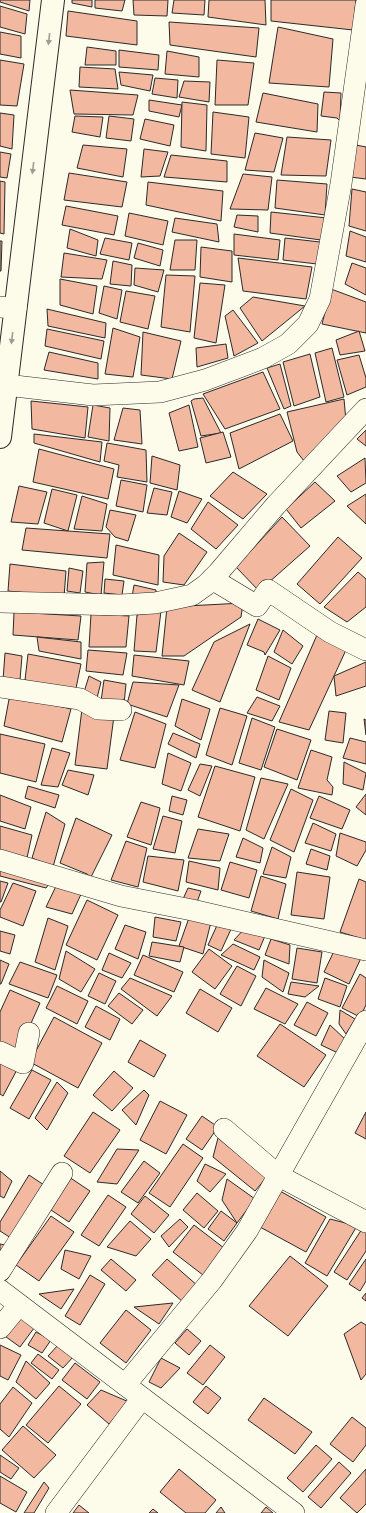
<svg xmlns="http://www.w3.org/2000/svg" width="366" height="1513" font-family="Roboto,sans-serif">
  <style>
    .building { fill: #f2b8a0; stroke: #2b2b2b }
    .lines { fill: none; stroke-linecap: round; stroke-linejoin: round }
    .street-casing { stroke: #2b2b2b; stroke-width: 22 }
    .highway-casing { stroke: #2b2b2b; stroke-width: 24 }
    .street { stroke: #fdfbea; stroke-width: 21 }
    .highway { stroke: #fdfbea; stroke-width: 22 }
    .oneway { fill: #9e9d94 }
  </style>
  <rect width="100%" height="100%" fill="#fdfbea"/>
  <!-- building -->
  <g class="building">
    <polygon points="0,0 30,0 29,11 0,2"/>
    <polygon points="72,0 92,0 92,7 72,3"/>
    <polygon points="95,0 125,0 122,11 95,8"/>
    <polygon points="133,0 168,0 167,16 134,15"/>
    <polygon points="174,0 205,0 204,15 172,13"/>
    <polygon points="209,0 265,0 266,25 208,17"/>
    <polygon points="271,0 356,0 353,30 271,21"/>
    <polygon points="0,6 27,14 25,34 0,27"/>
    <polygon points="68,11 137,21 137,45 66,36"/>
    <polygon points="169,22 259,28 256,57 170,45"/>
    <polygon points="278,27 333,39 329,87 269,83"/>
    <polygon points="0,32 21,36 21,58 0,54"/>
    <polygon points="87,47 116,51 116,65 85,65"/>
    <polygon points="119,50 159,55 158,70 119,67"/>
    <polygon points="167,51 199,57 199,77 165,74"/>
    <polygon points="0,60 24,64 17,106 0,105"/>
    <polygon points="217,60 254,63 248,105 215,105"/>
    <polygon points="80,67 115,69 118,89 79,87"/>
    <polygon points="119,72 153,75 150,91 121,85"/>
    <polygon points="155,78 178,80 177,98 152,94"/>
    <polygon points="184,81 210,82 209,102 179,97"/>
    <polygon points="70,90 138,95 133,115 74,114"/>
    <polygon points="324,92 341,93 340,121 337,118 321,116"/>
    <polygon points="263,93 318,104 317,132 256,122"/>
    <polygon points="149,100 182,105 179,117 149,111"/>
    <polygon points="182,102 207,105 206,151 181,147"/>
    <polygon points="213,112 249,117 245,158 211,154"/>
    <polygon points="0,113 14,115 12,149 0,146"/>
    <polygon points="75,116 103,117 100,137 72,132"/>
    <polygon points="109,116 134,119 131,141 106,138"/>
    <polygon points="145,119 174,125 170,146 140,139"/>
    <polygon points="255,133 283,138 274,172 245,170"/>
    <polygon points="287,137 331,140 326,176 281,175"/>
    <polygon points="83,145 127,149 123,177 77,168"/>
    <polygon points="356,145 366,147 366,179 350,177"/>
    <polygon points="144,149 168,152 160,176 141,177"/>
    <polygon points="0,152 11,154 7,178 0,177"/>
    <polygon points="171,155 227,161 227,182 164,177"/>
    <polygon points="69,173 127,182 122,207 64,200"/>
    <polygon points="243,174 272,177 268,210 230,209"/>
    <polygon points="277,180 327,184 325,215 275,208"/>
    <polygon points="0,181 5,182 4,234 0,233"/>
    <polygon points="148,182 223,191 221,221 146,205"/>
    <polygon points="352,189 366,192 366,231 349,226"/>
    <polygon points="66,206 118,216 114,235 62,225"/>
    <polygon points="271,212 327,218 321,240 270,233"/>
    <polygon points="129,213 168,221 163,245 125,236"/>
    <polygon points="237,215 258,216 258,232 234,227"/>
    <polygon points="175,218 217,224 219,242 172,232"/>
    <polygon points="70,229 98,240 96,256 67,248"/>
    <polygon points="350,231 366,237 366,262 346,256"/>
    <polygon points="234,234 280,240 278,260 234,255"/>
    <polygon points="105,238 132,243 129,260 100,254"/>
    <polygon points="285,238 320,242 317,264 283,260"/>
    <polygon points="175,240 197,240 195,270 170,270"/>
    <polygon points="0,241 2,241 1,271 0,271"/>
    <polygon points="138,243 163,250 160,266 134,258"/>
    <polygon points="201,247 232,251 232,282 200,277"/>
    <polygon points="64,253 107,260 102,279 61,277"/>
    <polygon points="238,258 312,267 306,299 243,291"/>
    <polygon points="113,261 132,265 131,286 110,284"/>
    <polygon points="352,263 366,268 366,295 345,284"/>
    <polygon points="135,268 164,270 158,292 134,285"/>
    <polygon points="166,275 195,276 190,332 161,327"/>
    <polygon points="60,279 97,286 93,314 60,305"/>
    <polygon points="200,283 225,285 216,343 194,338"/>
    <polygon points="104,286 122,290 117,319 99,313"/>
    <polygon points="331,289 366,302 366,333 322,324"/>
    <polygon points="126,291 155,296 148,329 120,322"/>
    <polygon points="253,297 305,306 262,341 240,308"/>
    <polygon points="47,309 106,323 105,338 48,326"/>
    <polygon points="233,310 258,343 234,356 225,316"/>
    <polygon points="113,328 140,337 133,377 105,374"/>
    <polygon points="47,329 104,341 101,359 45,346"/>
    <polygon points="359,331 365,351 340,355 336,340"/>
    <polygon points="143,332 181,341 172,379 141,375"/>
    <polygon points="226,344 228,358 197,367 196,348"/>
    <polygon points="332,348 344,397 326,402 315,353"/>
    <polygon points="49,352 98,363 98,379 44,370"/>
    <polygon points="310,354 320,397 294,406 283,362"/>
    <polygon points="359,355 366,378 366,387 347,395 337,360"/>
    <polygon points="280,364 291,406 284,409 267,368"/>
    <polygon points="263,372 280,409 225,429 203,394"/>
    <polygon points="203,398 221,433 201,436 191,401 194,399"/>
    <polygon points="344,399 346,421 304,461 297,452 287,412"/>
    <polygon points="31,401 88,407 85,438 32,429"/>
    <polygon points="93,405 110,408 109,441 88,437"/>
    <polygon points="189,405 198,447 179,451 169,413"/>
    <polygon points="123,408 140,410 142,444 114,440"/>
    <polygon points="280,414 293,441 239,469 230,433"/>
    <polygon points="366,430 366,446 357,439"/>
    <polygon points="223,432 231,457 206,463 200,438"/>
    <polygon points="34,434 102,442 100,462 34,443"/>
    <polygon points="107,443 146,450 147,482 117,477 119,465 104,461"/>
    <polygon points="39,449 114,469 108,499 33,482"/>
    <polygon points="152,456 180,465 177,490 150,483"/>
    <polygon points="365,458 366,483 351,492 337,476"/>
    <polygon points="233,472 267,494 243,519 210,496"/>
    <polygon points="121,480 147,485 143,512 116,506"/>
    <polygon points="315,482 335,501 301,528 286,509"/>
    <polygon points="19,486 47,492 38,524 11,522"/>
    <polygon points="154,488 172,492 167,515 147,513"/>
    <polygon points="52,489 77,495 68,531 44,523"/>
    <polygon points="179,491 202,499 187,523 171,517"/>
    <polygon points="366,494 366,524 347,506"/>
    <polygon points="82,496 107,504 102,531 74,529"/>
    <polygon points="208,502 238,525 216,549 191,529"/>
    <polygon points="110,510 136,515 128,541 115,537 106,527"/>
    <polygon points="282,517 310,546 259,591 236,567"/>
    <polygon points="26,528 110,534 107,558 22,550"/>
    <polygon points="179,533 207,552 184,585 163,582 164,556"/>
    <polygon points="338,537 362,558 320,604 297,584"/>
    <polygon points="116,545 159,555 158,585 113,575"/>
    <polygon points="104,562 101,595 85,592 87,563"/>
    <polygon points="10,564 66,571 64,597 8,591"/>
    <polygon points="69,568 83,571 80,593 67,591"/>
    <polygon points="358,572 366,579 366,607 347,622 324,607"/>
    <polygon points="105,579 124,581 122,595 104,593"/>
    <polygon points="134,585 156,590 156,595 132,597"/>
    <polygon points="243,603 241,617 184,656 162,656 167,607"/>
    <polygon points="161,611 156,652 134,651 137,615"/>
    <polygon points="14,612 81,616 78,640 13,635"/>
    <polygon points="91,614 129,616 126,647 89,647"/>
    <polygon points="258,619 280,630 265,655 264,652 247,645"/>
    <polygon points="250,624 220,702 192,690 214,642"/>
    <polygon points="283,630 303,646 292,664 274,652"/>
    <polygon points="317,635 346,650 309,730 279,722"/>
    <polygon points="37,637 81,642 81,659 39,651"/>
    <polygon points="88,650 127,653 123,675 86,671"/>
    <polygon points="5,653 22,656 20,680 3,680"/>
    <polygon points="28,654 81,664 75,693 25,680"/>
    <polygon points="134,655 189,661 184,685 132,676"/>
    <polygon points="268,656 291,668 279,700 256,690"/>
    <polygon points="366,662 366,686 336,696 334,676"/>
    <polygon points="89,676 101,682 96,702 84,692"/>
    <polygon points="104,680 126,684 124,704 101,701"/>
    <polygon points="133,682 179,685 167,717 127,704"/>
    <polygon points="10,694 71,709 62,742 4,726"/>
    <polygon points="257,697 280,706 272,721 247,713"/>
    <polygon points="182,699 210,709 201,740 175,726"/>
    <polygon points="220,708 247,716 232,765 206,755"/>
    <polygon points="82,709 114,716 107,769 75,765"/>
    <polygon points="329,711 346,713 343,743 325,740"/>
    <polygon points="135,712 166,724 155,768 120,760"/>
    <polygon points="252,718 275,727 261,770 239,763"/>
    <polygon points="364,719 366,720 366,735"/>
    <polygon points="277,729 311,740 297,780 264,767"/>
    <polygon points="173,733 200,744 196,758 168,744"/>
    <polygon points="0,734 45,744 36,782 0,773"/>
    <polygon points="350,738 366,742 366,764 343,758"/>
    <polygon points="52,748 70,753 58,787 41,785"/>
    <polygon points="311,750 332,757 327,780 333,787 332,795 298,788"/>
    <polygon points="168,753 191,763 181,791 162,784"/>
    <polygon points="344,762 366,773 363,790 343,784"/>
    <polygon points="200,764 212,766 200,796 188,790"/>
    <polygon points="215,766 255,777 240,831 198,817"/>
    <polygon points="68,770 94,775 88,795 62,785"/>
    <polygon points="261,778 288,784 264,839 246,830"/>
    <polygon points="28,786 59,795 55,808 25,798"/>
    <polygon points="291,789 313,800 294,852 270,840"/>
    <polygon points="366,794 366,815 356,807"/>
    <polygon points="0,795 31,807 25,829 0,821"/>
    <polygon points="172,796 187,800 183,815 169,811"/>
    <polygon points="319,796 350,810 342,829 310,818"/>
    <polygon points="141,802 160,808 151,845 127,837"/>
    <polygon points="46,812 65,824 53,867 32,858"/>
    <polygon points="163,816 182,821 175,853 153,849"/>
    <polygon points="76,818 112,835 91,877 87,874 60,863"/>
    <polygon points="313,823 336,834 331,851 305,843"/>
    <polygon points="0,826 32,835 27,858 0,850"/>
    <polygon points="198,829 229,834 220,861 188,858"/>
    <polygon points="340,833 366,842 366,850 357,866 336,856"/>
    <polygon points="243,838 263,848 260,863 236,857"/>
    <polygon points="126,841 147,848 138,887 111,880"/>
    <polygon points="272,847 291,857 286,878 263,874"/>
    <polygon points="311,849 330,856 327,870 306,864"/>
    <polygon points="148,856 184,860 178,891 143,882"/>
    <polygon points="189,861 220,868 218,890 186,882"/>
    <polygon points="230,862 257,870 249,898 221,890"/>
    <polygon points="0,867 53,879 46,888 0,876"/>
    <polygon points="297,872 330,877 324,919 291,915"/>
    <polygon points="261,876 286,884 278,919 251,911"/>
    <polygon points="359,879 366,882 366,940 340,932"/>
    <polygon points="0,881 8,883 1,902 0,902"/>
    <polygon points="58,882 82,892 72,914 46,907"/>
    <polygon points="13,883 36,891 23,926 0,917 0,910"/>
    <polygon points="188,888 201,891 196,905 183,899"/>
    <polygon points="87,900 118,915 97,960 66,945"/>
    <polygon points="190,915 211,922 203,954 179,946"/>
    <polygon points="155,917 181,922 176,941 153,937"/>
    <polygon points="48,918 68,926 55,970 35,962"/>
    <polygon points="219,921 232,927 221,951 208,945"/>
    <polygon points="125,925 146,932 138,959 115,949"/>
    <polygon points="246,927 265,936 259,950 234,940"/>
    <polygon points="0,931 15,935 10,954 0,951"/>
    <polygon points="271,939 290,945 289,964 265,955"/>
    <polygon points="152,942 184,947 180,962 149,956"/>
    <polygon points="233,944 260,957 254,970 221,955"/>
    <polygon points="336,947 361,958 349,984 324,972"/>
    <polygon points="297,948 322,952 317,983 292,979"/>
    <polygon points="209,949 232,966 215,989 192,972"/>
    <polygon points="66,951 95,969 81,992 59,979"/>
    <polygon points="109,953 131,963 122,978 102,970"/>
    <polygon points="143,955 183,972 174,992 134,975"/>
    <polygon points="0,960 9,964 1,984 0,984"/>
    <polygon points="264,960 289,973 283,992 262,977"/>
    <polygon points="20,962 57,975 48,998 9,984"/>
    <polygon points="237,966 256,976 241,1006 220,994"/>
    <polygon points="99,973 116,981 105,1004 88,996"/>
    <polygon points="360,974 366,978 366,1005 360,1017 342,1008"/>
    <polygon points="130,978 172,996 157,1016 121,989"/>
    <polygon points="325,978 347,986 340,1007 318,999"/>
    <polygon points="291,982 319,986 305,997 288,994"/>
    <polygon points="57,986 88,1001 77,1024 46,1008"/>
    <polygon points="266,988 298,1004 285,1024 254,1009"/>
    <polygon points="200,989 232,1008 218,1032 186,1013"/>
    <polygon points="10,990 40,1003 17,1055 0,1048 0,1012"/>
    <polygon points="119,993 143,1010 132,1024 108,1006"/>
    <polygon points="307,1002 328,1013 316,1036 294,1025"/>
    <polygon points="96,1006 120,1019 110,1040 85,1027"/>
    <polygon points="340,1010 355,1019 346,1034 339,1024"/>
    <polygon points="54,1017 102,1043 78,1088 30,1062"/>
    <polygon points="280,1024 326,1055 304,1087 257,1056"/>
    <polygon points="330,1025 345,1039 338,1053 321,1045"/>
    <polygon points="140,1040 166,1055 154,1077 128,1062"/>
    <polygon points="0,1057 19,1066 3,1096 0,1094"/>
    <polygon points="32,1070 51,1080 29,1119 10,1108"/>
    <polygon points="114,1071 133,1088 112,1111 93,1095"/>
    <polygon points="57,1082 68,1093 47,1130 35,1118"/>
    <polygon points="144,1090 149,1095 136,1125 122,1110"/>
    <polygon points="160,1101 187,1115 166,1154 140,1140"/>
    <polygon points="93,1112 120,1130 90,1173 64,1156"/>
    <polygon points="366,1112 366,1139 355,1133"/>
    <polygon points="202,1116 218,1127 202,1150 186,1139"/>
    <polygon points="218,1138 266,1178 255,1191 213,1157"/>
    <polygon points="183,1144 203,1158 170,1207 149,1193"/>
    <polygon points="117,1149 139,1150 117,1184 97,1182"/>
    <polygon points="144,1161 160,1173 138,1203 121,1192"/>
    <polygon points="205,1164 226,1174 210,1192 197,1181"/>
    <polygon points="0,1171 12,1181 4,1198 0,1196"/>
    <polygon points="29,1175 44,1185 11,1238 0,1231 0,1222"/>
    <polygon points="69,1177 90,1191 69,1222 48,1208"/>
    <polygon points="227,1179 255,1199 237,1223 222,1200"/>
    <polygon points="280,1191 326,1217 306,1252 260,1227"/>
    <polygon points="197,1193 218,1211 204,1228 183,1210"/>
    <polygon points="108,1195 126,1207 99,1246 81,1235"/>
    <polygon points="145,1196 169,1215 154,1233 131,1214"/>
    <polygon points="221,1211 237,1223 224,1241 208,1229"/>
    <polygon points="51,1216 74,1232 39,1281 16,1265"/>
    <polygon points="180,1219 188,1227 169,1247 161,1236"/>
    <polygon points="330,1219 357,1226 327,1276 305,1263"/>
    <polygon points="130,1221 151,1239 136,1256 107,1247"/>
    <polygon points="194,1225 224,1248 203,1275 173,1252"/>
    <polygon points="362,1229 366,1232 366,1251 347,1280 334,1272"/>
    <polygon points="0,1244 5,1245 0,1252"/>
    <polygon points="65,1250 91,1256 79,1279 61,1269"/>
    <polygon points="290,1256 328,1286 288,1336 249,1306"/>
    <polygon points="111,1259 136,1280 126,1291 101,1270"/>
    <polygon points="167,1259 198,1286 183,1302 152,1275"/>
    <polygon points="366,1259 366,1281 360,1291 349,1284"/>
    <polygon points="90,1275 105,1284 80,1325 65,1316"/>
    <polygon points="74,1289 61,1309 39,1294"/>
    <polygon points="366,1293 366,1301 362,1298"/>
    <polygon points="173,1303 159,1324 134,1307"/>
    <polygon points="126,1310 151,1330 126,1363 100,1343"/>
    <polygon points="19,1311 37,1324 20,1347 2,1334"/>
    <polygon points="361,1322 366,1325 366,1374 361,1380 344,1334"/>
    <polygon points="187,1329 201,1341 189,1355 175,1343"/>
    <polygon points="36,1332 51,1340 42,1353 28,1345"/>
    <polygon points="59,1344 74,1356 63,1368 48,1356"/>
    <polygon points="0,1345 21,1355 8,1380 0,1376"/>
    <polygon points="210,1345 225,1357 203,1385 187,1373"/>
    <polygon points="38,1354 59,1370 52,1379 31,1363"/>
    <polygon points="161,1358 180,1368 161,1388 149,1382"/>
    <polygon points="26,1361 50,1383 36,1399 16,1382"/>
    <polygon points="75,1363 100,1382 87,1399 62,1380"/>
    <polygon points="59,1386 81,1404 48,1443 26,1425"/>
    <polygon points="206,1386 221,1398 208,1414 193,1402"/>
    <polygon points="13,1387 32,1403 9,1437 0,1429 0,1404"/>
    <polygon points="101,1390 129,1402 109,1424 87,1405"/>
    <polygon points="264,1398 312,1432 295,1454 248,1420"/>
    <polygon points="352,1417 366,1428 366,1445 353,1462 330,1444"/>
    <polygon points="23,1426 56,1455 34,1478 2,1450"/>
    <polygon points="316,1445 332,1459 303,1492 287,1478"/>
    <polygon points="0,1455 19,1468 11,1479 0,1472"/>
    <polygon points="339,1462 351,1473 321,1508 308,1497"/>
    <polygon points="179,1469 216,1500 205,1513 186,1513 160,1492"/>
    <polygon points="366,1469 366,1504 357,1513 340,1498"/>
    <polygon points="0,1476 27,1492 16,1512 0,1503"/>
    <polygon points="44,1482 49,1488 34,1513 24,1513"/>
    <polygon points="79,1505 89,1513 73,1513"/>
    <polygon points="221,1507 225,1513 216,1513"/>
    <polygon points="266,1507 273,1513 261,1513"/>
    <polygon points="153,1509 158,1513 149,1513"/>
  </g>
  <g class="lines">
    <defs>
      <g id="street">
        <polyline points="0,307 16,308"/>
        <polyline points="6,385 93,395 160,392 205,380 263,358 288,344 308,324 320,299 341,184 366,5"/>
        <polyline points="212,579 257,606 268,590 330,632 366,650"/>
        <polyline points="0,602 120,605 155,603 192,595 206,585 218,573 276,505 366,409"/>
        <polyline points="0,687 80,699 98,709 121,710"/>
        <polyline points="0,860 121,896 192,910 366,950"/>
        <polyline points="0,1052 23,1063 29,1033"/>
        <polyline points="224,1129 279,1176 366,1222"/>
        <polyline points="0,1271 62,1173"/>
        <polyline points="0,1290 294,1513"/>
        <polyline points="0,1328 19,1305"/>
        <polyline points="125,1385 212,1280 247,1231 366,1021"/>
        <polyline points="56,1513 142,1398"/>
      </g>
      <polyline id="highway" points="0,437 53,0"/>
    </defs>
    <!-- street casing -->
    <use href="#street" class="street-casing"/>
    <!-- highway casing -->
    <use href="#highway" class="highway-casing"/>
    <!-- street -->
    <use href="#street" class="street"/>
    <!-- highway -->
    <use href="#highway" class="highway"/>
  </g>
  <!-- one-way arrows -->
  <defs><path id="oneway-solid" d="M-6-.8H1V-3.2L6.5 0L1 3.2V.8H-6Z"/></defs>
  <g class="oneway">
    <use href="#oneway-solid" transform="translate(49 39) rotate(96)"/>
    <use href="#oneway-solid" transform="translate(33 168) rotate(97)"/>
    <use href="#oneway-solid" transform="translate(12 338) rotate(97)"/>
  </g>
</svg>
